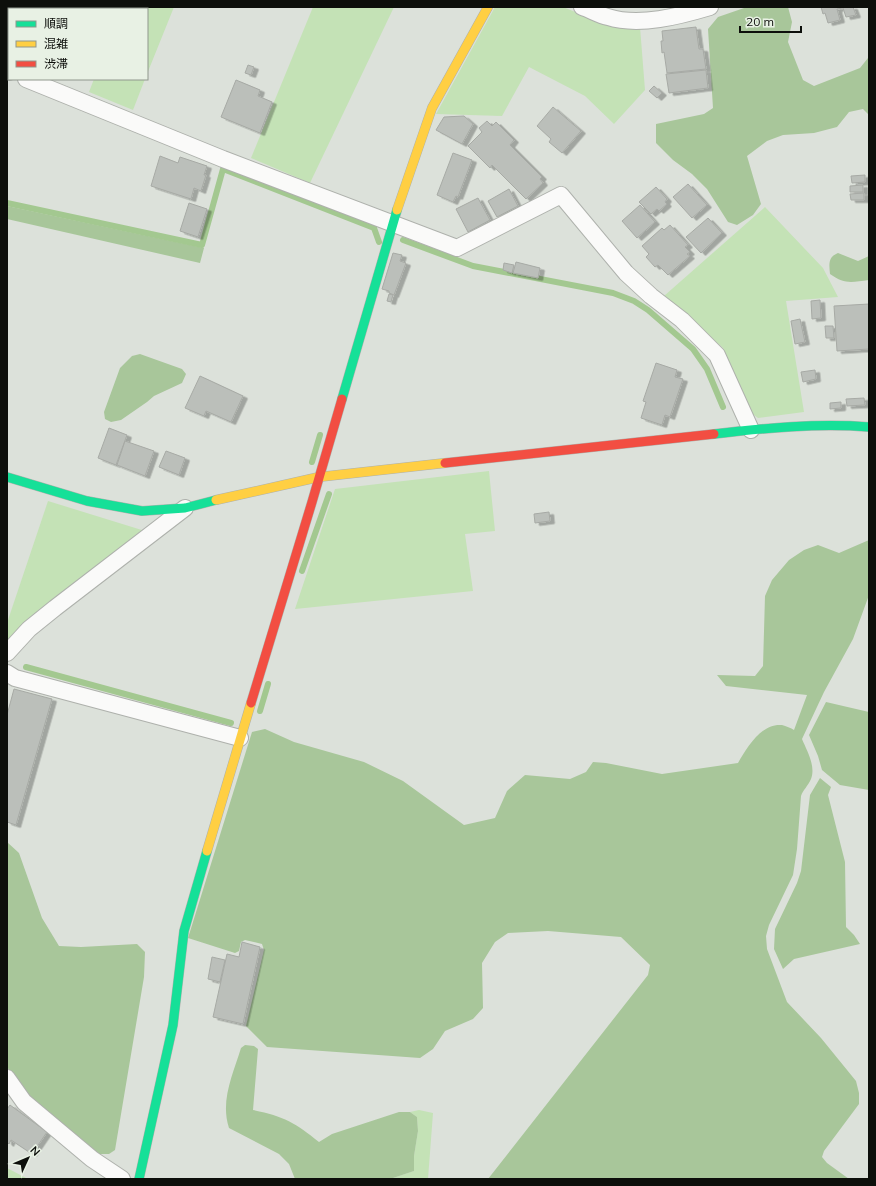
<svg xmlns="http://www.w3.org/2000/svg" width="876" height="1186" font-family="Mulish,'Noto Sans JP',sans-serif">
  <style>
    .green { fill: #c4e2b6 }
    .forest { fill: #a8c69a }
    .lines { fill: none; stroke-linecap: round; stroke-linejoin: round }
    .stream { stroke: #a3c890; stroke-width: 6 }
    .building { fill: #bbbfba; stroke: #a7aaa5; filter: url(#shadow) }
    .street-casing { stroke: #aeb1ac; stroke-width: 18 }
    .fast-casing { stroke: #aeb1ac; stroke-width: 10 }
    .slow-casing { stroke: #aeb1ac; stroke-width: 10 }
    .jam-casing { stroke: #aeb1ac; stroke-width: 10 }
    .street { stroke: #fafaf9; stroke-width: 16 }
    .fast { stroke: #16e098; stroke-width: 9 }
    .slow { stroke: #ffcf43; stroke-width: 9 }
    .jam { stroke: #f24e42; stroke-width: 9 }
  </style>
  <defs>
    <filter id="shadow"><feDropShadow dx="4.5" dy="2.5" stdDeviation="0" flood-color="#0004"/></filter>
  </defs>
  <rect width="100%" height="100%" fill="#dce1da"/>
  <!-- green -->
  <g class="green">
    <polygon points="122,7 174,7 147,74 147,9 121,9"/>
    <polygon points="313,7 394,7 310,183 251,158"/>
    <polygon points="495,7 563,7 590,18 640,27 645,90 614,124 585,96 529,67 502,116 436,114"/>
    <polygon points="94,79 145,79 133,110 89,92"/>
    <polygon points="765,207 823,268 838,297 786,301 804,412 758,418 750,412 723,348 664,296"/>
    <polygon points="489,471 495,531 465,534 473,591 295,609 335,489"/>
    <polygon points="48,501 145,531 7,643 7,623"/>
    <polygon points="419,1110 433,1113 428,1179 390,1179 414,1171 414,1156 418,1131 417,1117 410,1112"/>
    <polygon points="7,1168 28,1179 7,1179"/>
  </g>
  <!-- forest -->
  <g class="forest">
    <polygon points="747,7 788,7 792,22 788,42 803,80 814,86 860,68 868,58 869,55 869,115 863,109 849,112 837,127 814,133 783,135 767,141 747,156 761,204 753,215 737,225 728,222 707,189 692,174 673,160 656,143 656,124 704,114 713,108 708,29 718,17"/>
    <polygon points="7,206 204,248 200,263 7,219"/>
    <path d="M838,253L858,261L869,256V280C852,282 845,285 830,274C829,264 828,257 838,253Z"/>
    <polygon points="140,354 182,369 186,374 182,383 154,396 147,402 121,420 111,422 105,419 104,412 120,368 132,356"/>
    <path d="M869,540V595L853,639L824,692L802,739C807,751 816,766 811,779C808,786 803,790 801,796L797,849L793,875L769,925L766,936L767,949L787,1002L821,1038L856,1081L859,1093V1104L824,1151L822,1157L827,1163L849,1179H488L648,975L650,965L621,937L548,931L508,933L495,942L482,963L483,1008L473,1019L445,1031L433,1049L420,1058L267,1047L246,1026L264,950L262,944L245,940L241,942L239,951L235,953L188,938L252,732L265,729L294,742L364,762L403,781L464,825L495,818L507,791L525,775L570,779L586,772L593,762L606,763L662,774L738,763C747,748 761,723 782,725C786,726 791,728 794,730L807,695L726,686L717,675L755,676L763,666L765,596L772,580L789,560L804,550L818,545L839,553Z"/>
    <polygon points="826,702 869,712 869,790 840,785 822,770 818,756 809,735"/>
    <polygon points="820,778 831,787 828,795 845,862 846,927 854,935 860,944 794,959 783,969 774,949 775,929 797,883 801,871 810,795"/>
    <polygon points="7,842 19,853 42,918 59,946 81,947 137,944 145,952 144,977 115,1150 109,1154 99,1154 29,1097 7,1067"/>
    <path d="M245,1045L254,1046L258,1049L253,1110C283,1116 296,1123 319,1142L332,1134L399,1112H410L417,1117L418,1131L414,1156V1171L390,1179H295L289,1164L279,1154L229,1128C220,1101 233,1074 241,1048Z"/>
  </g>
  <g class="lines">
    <!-- stream -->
    <g class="stream">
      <polyline points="7,203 202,245 223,169 374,228 379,242"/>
      <polyline points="403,240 473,266 613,293 634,301 648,310 693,349 707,369 723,407"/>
      <polyline points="312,462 320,435"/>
      <polyline points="302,571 329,494"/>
      <polyline points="26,667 231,723"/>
      <polyline points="260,711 268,684"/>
    </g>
  </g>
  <!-- building -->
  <g class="building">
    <polygon points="821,7 853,7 856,15 846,17 843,8 837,9 840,20 828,23 825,13 823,14"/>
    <polygon points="696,27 699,49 703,49 706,69 667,73 664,52 662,53 661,41 663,41 662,31"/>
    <polygon points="248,65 254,67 251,75 245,73"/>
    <polygon points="706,70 708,88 669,93 666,74"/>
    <polygon points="236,80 260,90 258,96 272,102 260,133 221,117"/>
    <polygon points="654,86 662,93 657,98 649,91"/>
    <polygon points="553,107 581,131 562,153 549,142 551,139 537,126"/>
    <polygon points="464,116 473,124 462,144 436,130 444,117"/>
    <polygon points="487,121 492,126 496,122 514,140 510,145 542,177 540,179 543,183 526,199 492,165 490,168 468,146 482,132 479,128"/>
    <polygon points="453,153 472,160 458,197 456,196 453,202 437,195"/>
    <polygon points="160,156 178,163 180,157 207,166 204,175 206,175 201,191 194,188 191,199 151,186"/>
    <polygon points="865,175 865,182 852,183 851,176"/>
    <polygon points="688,184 707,205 692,218 673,197"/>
    <polygon points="863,185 863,192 850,192 850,186"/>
    <polygon points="656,187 667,199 665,202 667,204 659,211 657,209 651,214 639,202"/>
    <polygon points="509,189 518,206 497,217 488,201"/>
    <polygon points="864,193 864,200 851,200 850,194"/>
    <polygon points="478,198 490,220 468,232 456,209"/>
    <polygon points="189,203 207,209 198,237 180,231"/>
    <polygon points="640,205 655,222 637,238 622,221"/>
    <polygon points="708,218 722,233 701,253 686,237"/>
    <polygon points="670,225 688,245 685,247 690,252 687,254 690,256 668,275 658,265 655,267 646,257 649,254 642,246 662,228 664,230"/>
    <polygon points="393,253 402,255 400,261 406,263 394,295 389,293 389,291 382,289"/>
    <polygon points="516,262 540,268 538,278 513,273"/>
    <polygon points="504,263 514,265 512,273 503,270"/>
    <polygon points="389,294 393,295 391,302 387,301"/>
    <polygon points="820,300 821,318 812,319 811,301"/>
    <polygon points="869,304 869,349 837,351 834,306"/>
    <polygon points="800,319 805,342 795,344 791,321"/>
    <polygon points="825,326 833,326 834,338 826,338"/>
    <polygon points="656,363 677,370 675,377 683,379 670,417 665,415 662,425 641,418 646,402 643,401"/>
    <polygon points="815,370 816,379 803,382 801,372"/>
    <polygon points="200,376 243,396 231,422 206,411 204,416 185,408"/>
    <polygon points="864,398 865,405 847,406 846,399"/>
    <polygon points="841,402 841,408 830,409 830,403"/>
    <polygon points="109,428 127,435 116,465 98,458"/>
    <polygon points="125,441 154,451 145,476 117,465"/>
    <polygon points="166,451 185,458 179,475 159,467"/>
    <polygon points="549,512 550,521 535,523 534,514"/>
    <polygon points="14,689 52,699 16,825 7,822 7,715"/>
    <polygon points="242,942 260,947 243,1024 213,1017 227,954 239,957"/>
    <polygon points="212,957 225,960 220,982 208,979"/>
    <polygon points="10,1105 47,1132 32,1154 11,1140 9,1144 7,1142 7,1109"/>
  </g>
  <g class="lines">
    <defs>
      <g id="street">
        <path d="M582,7C591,10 599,15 608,17C639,27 680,16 710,7"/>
        <polyline points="7,71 9,72"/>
        <polyline points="26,79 223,159 457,248 561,195 626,273 651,296 682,320 717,355 751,430"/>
        <polyline points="7,653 29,629 55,608 185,508"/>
        <polyline points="7,673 15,678 240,738"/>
        <polyline points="7,1078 24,1102 92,1159 122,1179"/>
      </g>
      <g id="fast">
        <polyline points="342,399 397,210"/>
        <path d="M714,434C765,428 818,423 869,427"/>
        <polyline points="7,477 87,501 142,511 185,508 216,500"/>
        <polyline points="139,1179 173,1025 184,931 207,851"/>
      </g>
      <g id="slow">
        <polyline points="397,210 432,108 488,7"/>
        <polyline points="216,500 319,477 445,463"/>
        <polyline points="207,851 251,703"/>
      </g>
      <g id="jam">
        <polyline points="445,463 714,434"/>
        <polyline points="251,703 312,502 342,399"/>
      </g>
    </defs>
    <!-- street casing -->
    <use href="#street" class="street-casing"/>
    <!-- fast casing -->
    <use href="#fast" class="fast-casing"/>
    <!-- slow casing -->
    <use href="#slow" class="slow-casing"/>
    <!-- jam casing -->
    <use href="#jam" class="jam-casing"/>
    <!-- street -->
    <use href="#street" class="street"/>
    <!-- fast -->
    <use href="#fast" class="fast"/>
    <!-- slow -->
    <use href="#slow" class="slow"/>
    <!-- jam -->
    <use href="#jam" class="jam"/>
  </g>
  <!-- border -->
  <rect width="876" height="1186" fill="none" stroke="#0d0f0b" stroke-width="16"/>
  <!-- legend -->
  <rect x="8" y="8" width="140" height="72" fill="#e8f1e4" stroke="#90978d"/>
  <rect x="16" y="21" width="20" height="6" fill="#16e098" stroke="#90978d"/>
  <text x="44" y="28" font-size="12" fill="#0d0f0b">順調</text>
  <rect x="16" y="41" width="20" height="6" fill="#ffcf43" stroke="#90978d"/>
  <text x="44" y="48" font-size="12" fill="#0d0f0b">混雑</text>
  <rect x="16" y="61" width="20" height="6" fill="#f24e42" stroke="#90978d"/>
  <text x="44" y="68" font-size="12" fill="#0d0f0b">渋滞</text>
  <!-- north arrow -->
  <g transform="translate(28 1158) rotate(46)" stroke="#e8f1e4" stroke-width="3" paint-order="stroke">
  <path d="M0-3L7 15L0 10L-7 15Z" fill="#0d0f0b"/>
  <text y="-6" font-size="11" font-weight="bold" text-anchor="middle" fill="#0d0f0b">N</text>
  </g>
  <!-- scale -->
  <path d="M740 26v6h61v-6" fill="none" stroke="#0d0f0b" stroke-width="2"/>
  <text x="746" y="26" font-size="12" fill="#0d0f0b" stroke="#e8f1e4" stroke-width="3" paint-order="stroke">20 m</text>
</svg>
